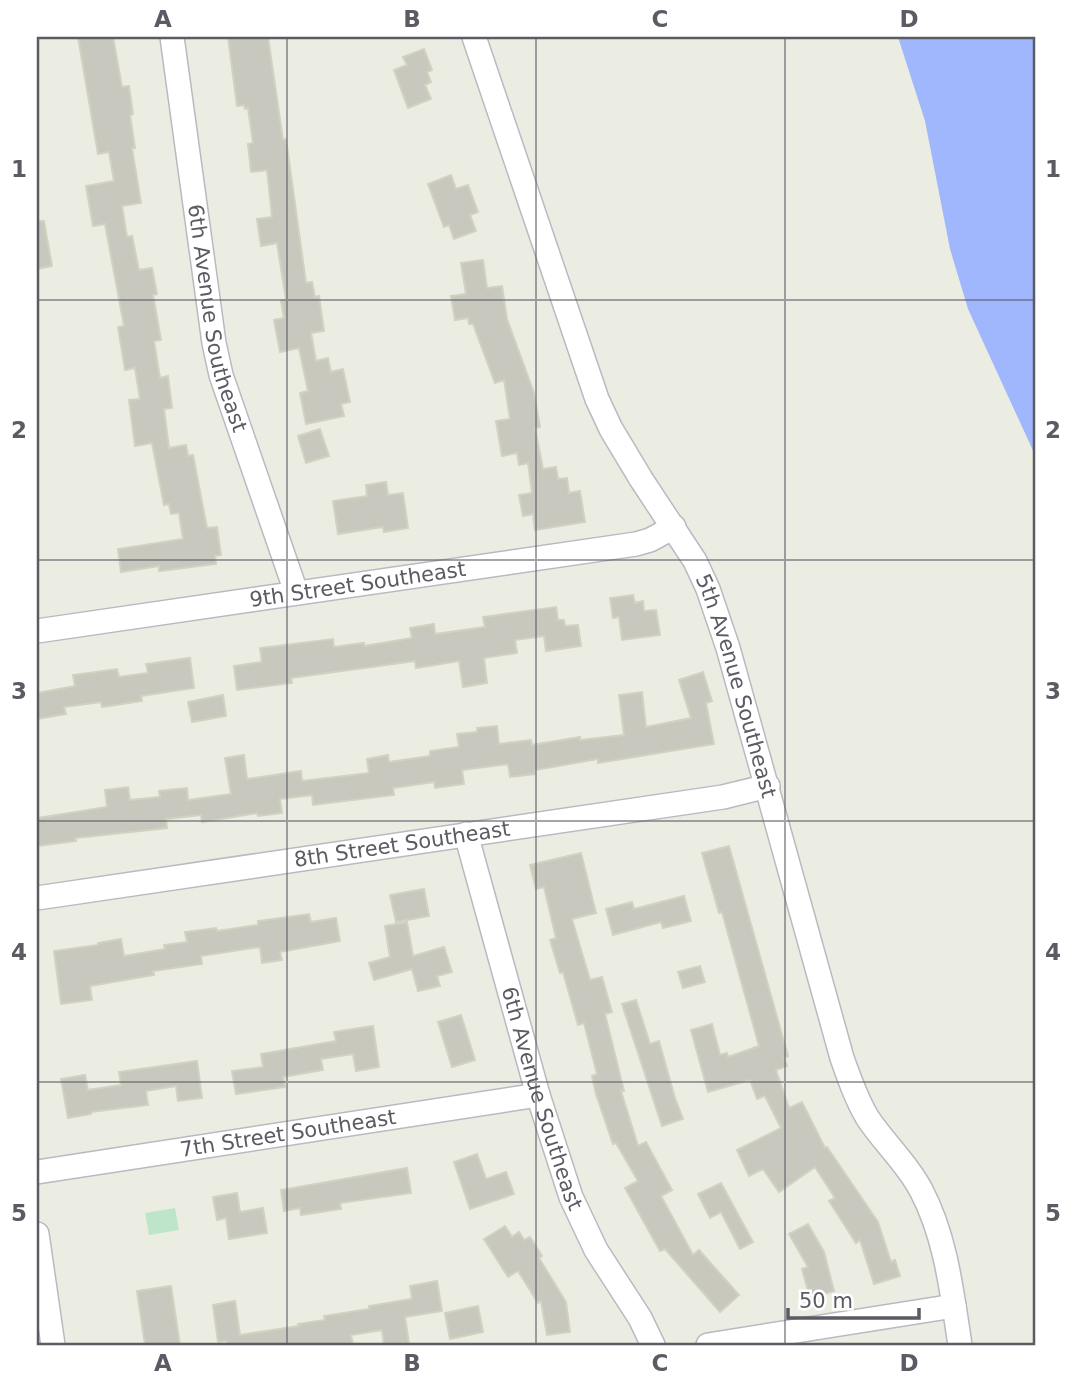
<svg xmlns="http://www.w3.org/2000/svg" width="1072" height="1382" font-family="'DejaVu Sans',sans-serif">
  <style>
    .green { fill: #bee5ca }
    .water { fill: #a0b7fe }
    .building { fill: #c8c8be; stroke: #d1d2c0; stroke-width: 2 }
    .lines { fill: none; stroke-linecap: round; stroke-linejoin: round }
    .minor-casing { stroke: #b9bac1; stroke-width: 26 }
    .minor { stroke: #fff; stroke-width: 23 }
    .grid { fill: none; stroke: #5a5b63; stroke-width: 2; stroke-opacity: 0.55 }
    .labels { text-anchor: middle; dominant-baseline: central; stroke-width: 5; stroke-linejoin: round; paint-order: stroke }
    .street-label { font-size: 21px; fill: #5a5b63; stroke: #fff }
    .neatline { fill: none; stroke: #5a5b63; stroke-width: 2.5 }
    .grid-label { font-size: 23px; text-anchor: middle; font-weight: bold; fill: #5a5b63 }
  </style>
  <rect width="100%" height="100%" fill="#ecede2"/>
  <!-- green -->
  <polygon class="green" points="175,1208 179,1230 149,1235 145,1213"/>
  <!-- water -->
  <polygon class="water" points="898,37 1035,37 1035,455 968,309 950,249 925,121"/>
  <!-- building -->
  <g class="building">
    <polygon points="78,37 113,37 122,87 129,86 133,114 130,115 135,148 132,148 141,203 122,206 127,237 132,236 139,270 152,268 157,294 153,295 161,340 154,341 160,378 168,376 172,408 164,409 169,448 186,445 188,456 193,455 207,528 217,527 221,555 215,556 216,564 159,571 159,566 121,572 118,549 183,539 179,513 171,514 169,504 164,505 152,443 135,446 129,400 140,399 135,368 125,370 118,327 124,326 105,224 93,226 86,186 114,181 109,152 98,154"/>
    <polygon points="228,37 268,37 283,140 286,139 306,283 312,282 315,297 319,296 324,331 311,333 316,361 328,358 331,372 343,369 350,402 341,404 344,416 306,424 300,393 308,391 299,348 280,352 274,320 284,318 281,301 286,300 277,243 261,246 257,219 272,217 267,170 251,172 248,144 253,143 248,108 245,109 244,105 237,106"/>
    <polygon points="424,49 432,70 427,72 431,82 425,85 431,99 408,108 394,70 407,65 403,57"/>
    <polygon points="451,175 456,189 468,185 478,212 470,215 476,231 454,239 449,225 444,227 428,184"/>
    <polygon points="37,221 44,221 52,266 37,269"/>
    <polygon points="483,260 487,288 502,286 507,319 534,393 540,427 535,428 543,469 556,467 558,479 567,478 569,493 580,491 585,522 535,530 533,514 523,516 519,495 532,493 528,463 519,465 517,453 502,456 496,421 510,419 504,380 495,383 473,324 469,324 468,318 455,320 451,296 466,294 461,263"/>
    <polygon points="320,429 329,456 306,463 298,436"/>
    <polygon points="386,482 388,495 403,493 408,528 384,532 383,527 338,534 333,501 367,496 366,485"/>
    <polygon points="633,595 635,603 643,601 644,611 656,610 660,635 622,640 619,617 613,618 610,598"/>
    <polygon points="556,607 558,620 564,620 565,626 578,625 581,646 546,651 544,636 515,640 517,653 484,658 487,683 463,687 459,661 416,668 415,661 291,678 292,683 237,690 234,666 262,662 260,648 333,639 334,647 364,643 364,646 412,638 410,628 434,624 435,634 485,627 483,617"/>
    <polygon points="190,658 194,688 141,696 142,701 102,707 101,702 64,707 66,714 37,719 37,693 75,686 73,675 117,669 119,677 148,673 146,664"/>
    <polygon points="703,672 712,701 706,703 714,744 598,763 598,759 535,770 535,774 510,777 508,764 462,770 464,784 435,788 434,782 393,788 394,795 313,805 312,795 280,799 282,813 258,816 257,813 202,822 201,815 166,819 167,828 75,838 76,841 37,846 37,818 107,807 105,790 128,787 130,800 160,797 159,791 187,788 188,800 231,794 225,758 244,755 247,779 301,771 302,781 369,773 367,759 388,755 389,762 430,756 430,751 459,747 457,734 477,732 477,728 497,726 499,744 531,740 532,745 580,737 580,740 624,735 619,695 642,692 646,727 691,718 679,680"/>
    <polygon points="223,695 226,716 192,722 188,702"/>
    <polygon points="729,846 788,1056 784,1058 787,1066 776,1070 789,1108 802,1102 825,1148 827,1147 878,1222 891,1262 895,1260 900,1276 874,1284 860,1240 856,1243 829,1201 835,1198 815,1167 779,1192 763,1169 749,1176 737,1150 781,1128 765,1096 757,1099 750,1080 708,1092 691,1030 712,1024 720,1055 727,1053 728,1057 759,1046 722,912 719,913 702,853"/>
    <polygon points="581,853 596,913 572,919 590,980 602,977 612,1012 605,1014 624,1091 621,1091 638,1146 646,1142 672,1190 661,1196 693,1255 699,1250 739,1295 720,1312 665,1249 660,1251 625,1188 638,1181 616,1143 613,1144 596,1094 592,1076 597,1074 584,1023 578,1025 563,972 560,973 550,940 556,938 544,887 536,889 530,865"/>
    <polygon points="424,889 429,916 396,922 390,895"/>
    <polygon points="684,896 691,921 663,928 661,922 613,935 606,909 632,902 634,909"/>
    <polygon points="309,914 311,922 336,918 340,941 280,952 282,960 262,963 260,947 201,956 202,964 153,971 154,975 90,986 92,1000 61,1004 54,951 98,945 98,943 121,939 124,956 165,949 164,945 187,942 185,932 216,928 217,931 258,925 258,921"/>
    <polygon points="407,922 413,956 444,947 452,972 437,976 440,986 418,991 412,969 374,980 369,963 390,957 385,926"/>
    <polygon points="700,966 705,982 683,988 678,972"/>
    <polygon points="636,1000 650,1044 659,1041 675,1098 683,1119 662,1126 622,1004"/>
    <polygon points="461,1015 475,1060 452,1067 438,1022"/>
    <polygon points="373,1026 379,1067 356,1071 353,1054 321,1059 323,1070 283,1077 285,1087 236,1094 232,1071 263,1067 261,1054 336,1041 334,1032"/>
    <polygon points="197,1061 202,1098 178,1101 176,1086 146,1091 148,1105 91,1112 91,1114 68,1118 61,1079 85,1075 88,1090 121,1085 119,1072"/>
    <polygon points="477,1154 486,1179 506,1172 514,1194 470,1209 454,1162"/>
    <polygon points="407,1168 411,1193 340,1203 341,1209 301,1215 300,1208 284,1211 281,1190"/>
    <polygon points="721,1183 753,1242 740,1249 721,1212 710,1218 698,1194"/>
    <polygon points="237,1193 240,1212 263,1208 267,1233 229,1239 226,1218 217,1220 213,1197"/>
    <polygon points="808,1224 824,1252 834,1291 810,1298 802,1269 808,1267 789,1234"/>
    <polygon points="505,1226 512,1237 519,1232 524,1240 530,1237 542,1256 539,1258 566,1302 570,1332 547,1335 541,1301 538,1303 518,1271 508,1277 484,1239"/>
    <polygon points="437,1281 442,1311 405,1317 409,1343 384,1345 382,1330 351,1335 353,1345 227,1345 227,1341 218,1342 213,1305 235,1301 240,1335 299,1326 298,1324 325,1320 324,1316 369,1309 369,1306 412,1299 410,1286"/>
    <polygon points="171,1286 180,1345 145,1345 137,1291"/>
    <polygon points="478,1306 483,1332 450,1339 445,1313"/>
  </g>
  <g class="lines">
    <defs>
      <g id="minor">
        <path id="s1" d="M172,37L214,343L221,375L296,592"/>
        <path id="s2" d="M474,37L597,399L611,429L641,479L695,561L708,589L728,648L842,1058C849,1078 856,1098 867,1117C883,1142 907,1163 921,1190C946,1237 952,1293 960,1345"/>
        <path id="s3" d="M37,631L636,544L650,540L674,527"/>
        <path id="s4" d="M466,834L538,1095L571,1197L596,1250L640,1318L653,1345"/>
        <path id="s5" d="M37,898L723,797L768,786"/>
        <path id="s6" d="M37,1172L538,1095"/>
        <polyline points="37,1234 53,1345"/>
        <polyline points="708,1345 954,1306"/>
      </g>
    </defs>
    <!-- minor casing -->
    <use href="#minor" class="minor-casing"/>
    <!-- minor -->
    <use href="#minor" class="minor"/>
  </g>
  <!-- grid -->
  <path class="grid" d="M287,37V1345M536,37V1345M785,37V1345M37,300H1035M37,560H1035M37,821H1035M37,1082H1035"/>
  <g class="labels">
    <!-- street labels -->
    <g class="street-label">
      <text stroke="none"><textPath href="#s1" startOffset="285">6th Avenue Southeast</textPath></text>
      <text stroke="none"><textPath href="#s3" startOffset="324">9th Street Southeast</textPath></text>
      <text stroke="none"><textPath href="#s2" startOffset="704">5th Avenue Southeast</textPath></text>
      <text stroke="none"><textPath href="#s5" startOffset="369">8th Street Southeast</textPath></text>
      <text stroke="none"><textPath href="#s4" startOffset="275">6th Avenue Southeast</textPath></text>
      <text stroke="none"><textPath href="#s6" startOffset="254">7th Street Southeast</textPath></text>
    </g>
  </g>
  <!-- border -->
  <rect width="1072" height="1382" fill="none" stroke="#ffffff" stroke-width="77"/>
  <!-- scale -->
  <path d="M788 1308v10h131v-10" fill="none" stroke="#5a5b63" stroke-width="3.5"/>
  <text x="799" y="1308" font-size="21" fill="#5a5b63" stroke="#ffffff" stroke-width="5" paint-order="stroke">50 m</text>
  <rect x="38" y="38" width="996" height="1306" class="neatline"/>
  <g class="grid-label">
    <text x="163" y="27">A</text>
    <text x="412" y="27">B</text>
    <text x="660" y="27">C</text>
    <text x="909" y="27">D</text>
    <text x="19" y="177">1</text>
    <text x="1053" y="177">1</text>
    <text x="19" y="438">2</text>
    <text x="1053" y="438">2</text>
    <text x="19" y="699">3</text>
    <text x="1053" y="699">3</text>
    <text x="19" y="960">4</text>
    <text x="1053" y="960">4</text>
    <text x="19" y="1221">5</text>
    <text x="1053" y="1221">5</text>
    <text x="163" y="1371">A</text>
    <text x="412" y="1371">B</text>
    <text x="660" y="1371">C</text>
    <text x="909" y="1371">D</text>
  </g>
</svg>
